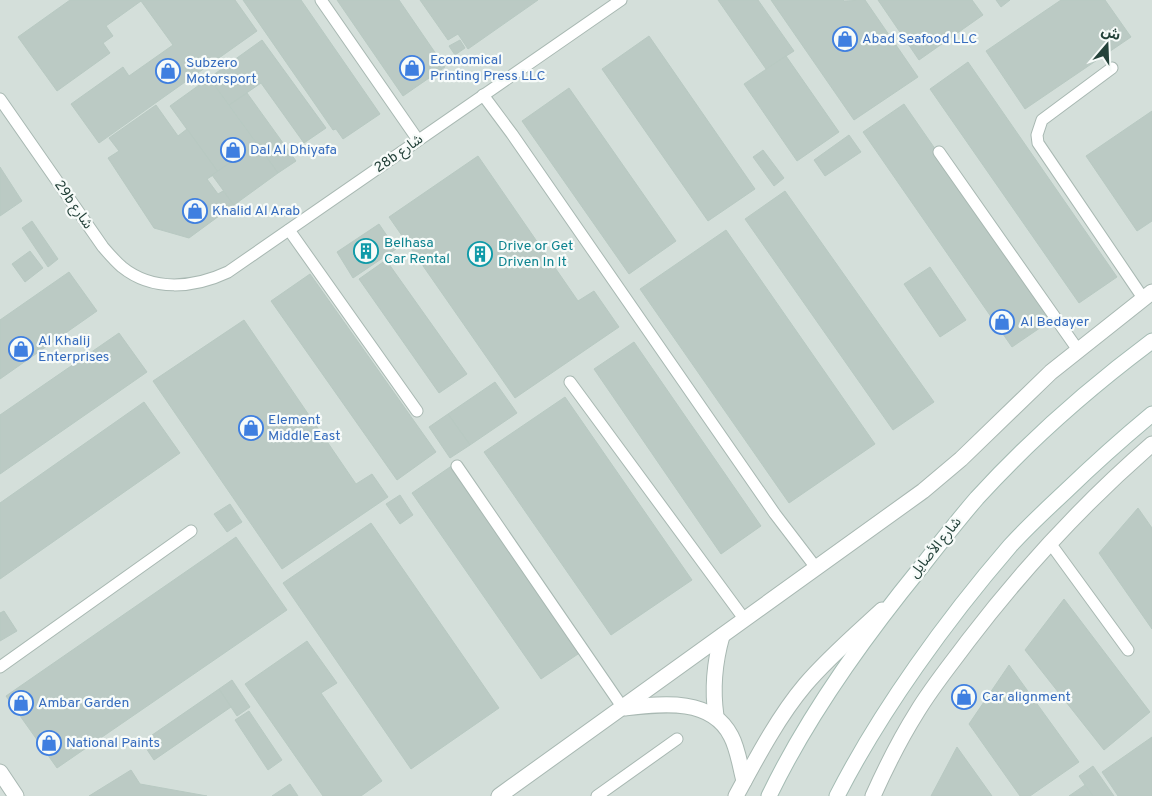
<svg xmlns="http://www.w3.org/2000/svg" width="1152" height="796" font-family="Overpass,'Noto Sans Arabic',sans-serif">
  <style>
    .built { fill: #d4dfda }
    .building { fill: #bbcac4; stroke: #b8c9c2 }
    .lines { fill: none; stroke-linecap: round; stroke-linejoin: round }
    .lane-casing { stroke: #a8b8b2; stroke-width: 13 }
    .street-casing { stroke: #a8b8b2; stroke-width: 17 }
    .secondary-casing { stroke: #a4bbb3; stroke-width: 17 }
    .lane { stroke: #fff; stroke-width: 11 }
    .street { stroke: #fff; stroke-width: 15 }
    .secondary { stroke: #fff; stroke-width: 15 }
    .labels { text-anchor: middle; dominant-baseline: central; stroke-width: 4.5; stroke-linejoin: round; paint-order: stroke }
    .shop-label { font-size: 14px; fill: #366cbe; stroke: #f7fbf9; text-anchor: start }
    .street-label { font-size: 14px; fill: #24423a; stroke: #f7fbf9 }
    .culture-label { font-size: 14px; fill: #0d838f; stroke: #f7fbf9; text-anchor: start }
  </style>
  <rect width="100%" height="100%" fill="#e6efeb"/>
  <!-- built -->
  <rect class="built" x="0" y="0" width="1152" height="796"/>
  <!-- building -->
  <g class="building">
    <polygon points="70,0 235,0 257,31 99,143 71,104 123,67 129,76 173,45 141,1 106,26 113,36 103,43 110,53 57,91 18,37"/>
    <polygon points="243,0 301,0 380,114 343,139 336,129 333,130"/>
    <polygon points="337,0 399,0 445,67 403,96"/>
    <polygon points="420,0 538,0 468,49 458,34 448,40"/>
    <polygon points="718,0 758,0 794,51 766,69"/>
    <polygon points="771,0 843,0 844,1 865,0 918,77 854,120"/>
    <polygon points="878,0 972,0 983,15 919,60"/>
    <polygon points="996,0 1010,0 1001,7"/>
    <polygon points="1061,0 1105,0 1131,37 1025,109 986,51"/>
    <polygon points="649,36 755,189 708,221 602,69"/>
    <polygon points="262,40 326,128 304,143 261,83 229,105 209,78"/>
    <polygon points="460,40 465,48 455,55 449,46"/>
    <polygon points="786,56 839,132 797,161 744,84"/>
    <polygon points="968,62 1117,277 1079,303 930,89"/>
    <polygon points="209,78 257,144 218,172 170,106"/>
    <polygon points="569,88 676,241 629,274 522,121"/>
    <polygon points="247,93 296,161 278,173 229,105"/>
    <polygon points="904,104 1053,319 1012,347 863,132"/>
    <polygon points="156,105 178,136 187,129 218,172 207,179 218,194 223,191 234,205 189,238 154,228 108,158 119,151 109,138"/>
    <polygon points="1152,111 1152,221 1137,231 1086,156"/>
    <polygon points="849,135 861,152 825,176 814,160"/>
    <polygon points="257,144 278,173 234,205 212,175"/>
    <polygon points="763,150 784,178 774,186 753,157"/>
    <polygon points="478,156 578,301 594,291 619,327 515,398 389,217"/>
    <polygon points="0,167 22,201 0,216"/>
    <polygon points="785,191 934,402 893,430 745,219"/>
    <polygon points="32,221 58,259 48,267 22,228"/>
    <polygon points="379,224 396,249 353,278 337,252"/>
    <polygon points="726,230 875,444 789,503 640,289"/>
    <polygon points="30,251 43,268 25,282 12,264"/>
    <polygon points="386,260 467,374 439,393 359,279"/>
    <polygon points="930,267 966,320 940,337 904,284"/>
    <polygon points="69,272 97,311 0,379 0,320"/>
    <polygon points="310,274 436,452 397,480 271,301"/>
    <polygon points="244,320 356,484 372,474 388,497 282,569 153,381"/>
    <polygon points="119,333 147,372 0,474 0,415"/>
    <polygon points="634,342 761,526 721,554 594,369"/>
    <polygon points="495,382 517,413 470,445 448,414"/>
    <polygon points="565,397 692,580 611,635 484,452"/>
    <polygon points="144,402 180,453 0,579 0,503"/>
    <polygon points="448,414 470,445 450,458 429,427"/>
    <polygon points="453,465 581,652 541,679 412,493"/>
    <polygon points="400,495 413,515 400,524 386,504"/>
    <polygon points="230,504 242,522 227,532 214,514"/>
    <polygon points="1138,508 1152,528 1152,629 1099,553"/>
    <polygon points="371,523 499,708 411,769 283,583"/>
    <polygon points="236,537 287,610 57,768 6,696"/>
    <polygon points="1064,599 1150,712 1104,750 1025,650"/>
    <polygon points="4,611 17,631 0,641 0,613"/>
    <polygon points="307,641 337,683 321,693 382,781 361,796 323,796 245,684"/>
    <polygon points="1009,665 1079,762 1030,796 1020,796 969,724"/>
    <polygon points="232,680 250,707 237,716 219,689"/>
    <polygon points="219,689 231,707 154,760 142,742"/>
    <polygon points="249,711 282,760 268,770 235,720"/>
    <polygon points="1152,737 1152,796 1118,796 1102,772"/>
    <polygon points="957,747 992,796 931,796"/>
    <polygon points="1093,766 1114,796 1093,796 1085,785 1079,776"/>
    <polygon points="131,770 140,784 207,796 89,796"/>
    <polygon points="290,784 298,796 272,796"/>
    <polygon points="1085,785 1093,796 1069,796"/>
  </g>
  <g class="lines">
    <defs>
      <g id="lane">
        <polyline points="321,0 418,140"/>
        <polyline points="1112,68 1042,120 1037,135 1038,143 1143,298"/>
        <polyline points="483,95 512,134 775,514 817,569"/>
        <path d="M0,99L103,247C109,254 115,261 122,267C153,292 194,288 228,272L621,0"/>
        <polyline points="939,152 1078,350"/>
        <polyline points="289,230 417,411"/>
        <polyline points="570,382 745,620"/>
        <polyline points="457,466 623,708"/>
        <polyline points="1050,543 1128,650"/>
        <polyline points="0,667 191,531"/>
        <polyline points="597,796 677,739"/>
      </g>
      <g id="street">
        <path d="M625,708C661,704 711,697 731,736C738,749 740,766 744,781"/>
        <path d="M716,716C712,688 714,664 722,636"/>
        <polyline points="0,772 16,796"/>
        <polyline points="499,796 923,491 961,459 1051,372 1152,292"/>
        <path d="M736,796C756,759 778,717 805,685C828,658 856,634 882,610"/>
        <path d="M873,796C886,767 900,739 917,712C932,687 951,664 968,641C1023,569 1084,503 1152,444"/>
      </g>
      <g id="secondary">
        <path d="M769,796C809,713 864,637 922,566C940,543 958,520 977,498C1030,440 1089,388 1152,341"/>
        <path d="M837,796C881,710 947,619 1010,546C1028,526 1048,508 1067,490C1094,464 1123,438 1152,414"/>
      </g>
    </defs>
    <!-- lane casing -->
    <use href="#lane" class="lane-casing"/>
    <!-- street casing -->
    <use href="#street" class="street-casing"/>
    <!-- secondary casing -->
    <use href="#secondary" class="secondary-casing"/>
    <!-- lane -->
    <use href="#lane" class="lane"/>
    <!-- street -->
    <use href="#street" class="street"/>
    <!-- secondary -->
    <use href="#secondary" class="secondary"/>
  </g>
  <!-- icons -->
  <defs>
    <symbol id="shop-ring" viewBox="-11 -11 22 22"><circle r="9.5" fill="#f7fbf9" stroke="#3f7fe0" stroke-width="1.5"/><path d="M-5-2.5h2.3a2.7 3.5 0 0 1 5.4 0H5L5.5 6h-11ZM-1.5-2.5h3a1.5 2.3 0 0 0-3 0Z" fill="#3f7fe0"/></symbol>
    <symbol id="building-ring" viewBox="-11 -11 22 22"><circle r="9.5" fill="#f7fbf9" stroke="#0f9aa8" stroke-width="1.5"/><path d="M-4-6H4V6H1V3H-1V6H-4ZM-2.5-4.3h1.7v1.8h-1.7ZM.8-4.3h1.7v1.8H.8ZM-2.5-1h1.7V.8h-1.7ZM.8-1h1.7V.8H.8Z" fill="#0f9aa8"/></symbol>
  </defs>
  <g fill-rule="evenodd">
    <use href="#shop-ring" x="831" y="25" width="28" height="28"/>
    <use href="#shop-ring" x="398" y="54" width="28" height="28"/>
    <use href="#shop-ring" x="154" y="57" width="28" height="28"/>
    <use href="#shop-ring" x="219" y="136" width="28" height="28"/>
    <use href="#shop-ring" x="181" y="197" width="28" height="28"/>
    <use href="#building-ring" x="352" y="237" width="28" height="28"/>
    <use href="#building-ring" x="466" y="240" width="28" height="28"/>
    <use href="#shop-ring" x="988" y="308" width="28" height="28"/>
    <use href="#shop-ring" x="7" y="335" width="28" height="28"/>
    <use href="#shop-ring" x="237" y="414" width="28" height="28"/>
    <use href="#shop-ring" x="950" y="683" width="28" height="28"/>
    <use href="#shop-ring" x="7" y="689" width="28" height="28"/>
    <use href="#shop-ring" x="35" y="729" width="28" height="28"/>
  </g>
  <g class="labels">
    <!-- shop labels -->
    <g class="shop-label">
      <text x="862" y="39">Abad Seafood LLC</text>
      <text x="430" y="60">Economical<tspan x="430" dy="16">Printing Press LLC</tspan></text>
      <text x="186" y="63">Subzero<tspan x="186" dy="16">Motorsport</tspan></text>
      <text x="250" y="150">Dal Al Dhiyafa</text>
      <text x="212" y="211">Khalid Al Arab</text>
      <text x="1020" y="322">Al Bedayer</text>
      <text x="38" y="341">Al Khalij<tspan x="38" dy="16">Enterprises</tspan></text>
      <text x="268" y="420">Element<tspan x="268" dy="16">Middle East</tspan></text>
      <text x="982" y="697">Car alignment</text>
      <text x="38" y="703">Ambar Garden</text>
      <text x="66" y="743">National Paints</text>
    </g>
    <!-- street labels -->
    <g class="street-label">
      <text transform="translate(399 154) rotate(-35)">28b شارع</text>
      <text transform="translate(73 205) rotate(55)">29b شارع</text>
      <text transform="translate(936 548) rotate(-51)">شارع الأصايل</text>
    </g>
    <!-- culture labels -->
    <g class="culture-label">
      <text x="384" y="243">Belhasa<tspan x="384" dy="16">Car Rental</tspan></text>
      <text x="498" y="246">Drive or Get<tspan x="498" dy="16">Driven In It</tspan></text>
    </g>
  </g>
  <!-- north arrow -->
  <g transform="translate(1107 45) rotate(19)" stroke="#f7fbf9" stroke-width="4" paint-order="stroke">
  <path d="M0-4L9 19L0 12L-9 19Z" fill="#24423a"/>
  <text y="-8" font-size="14" font-weight="bold" text-anchor="middle" fill="#24423a">ش</text>
  </g>
</svg>
